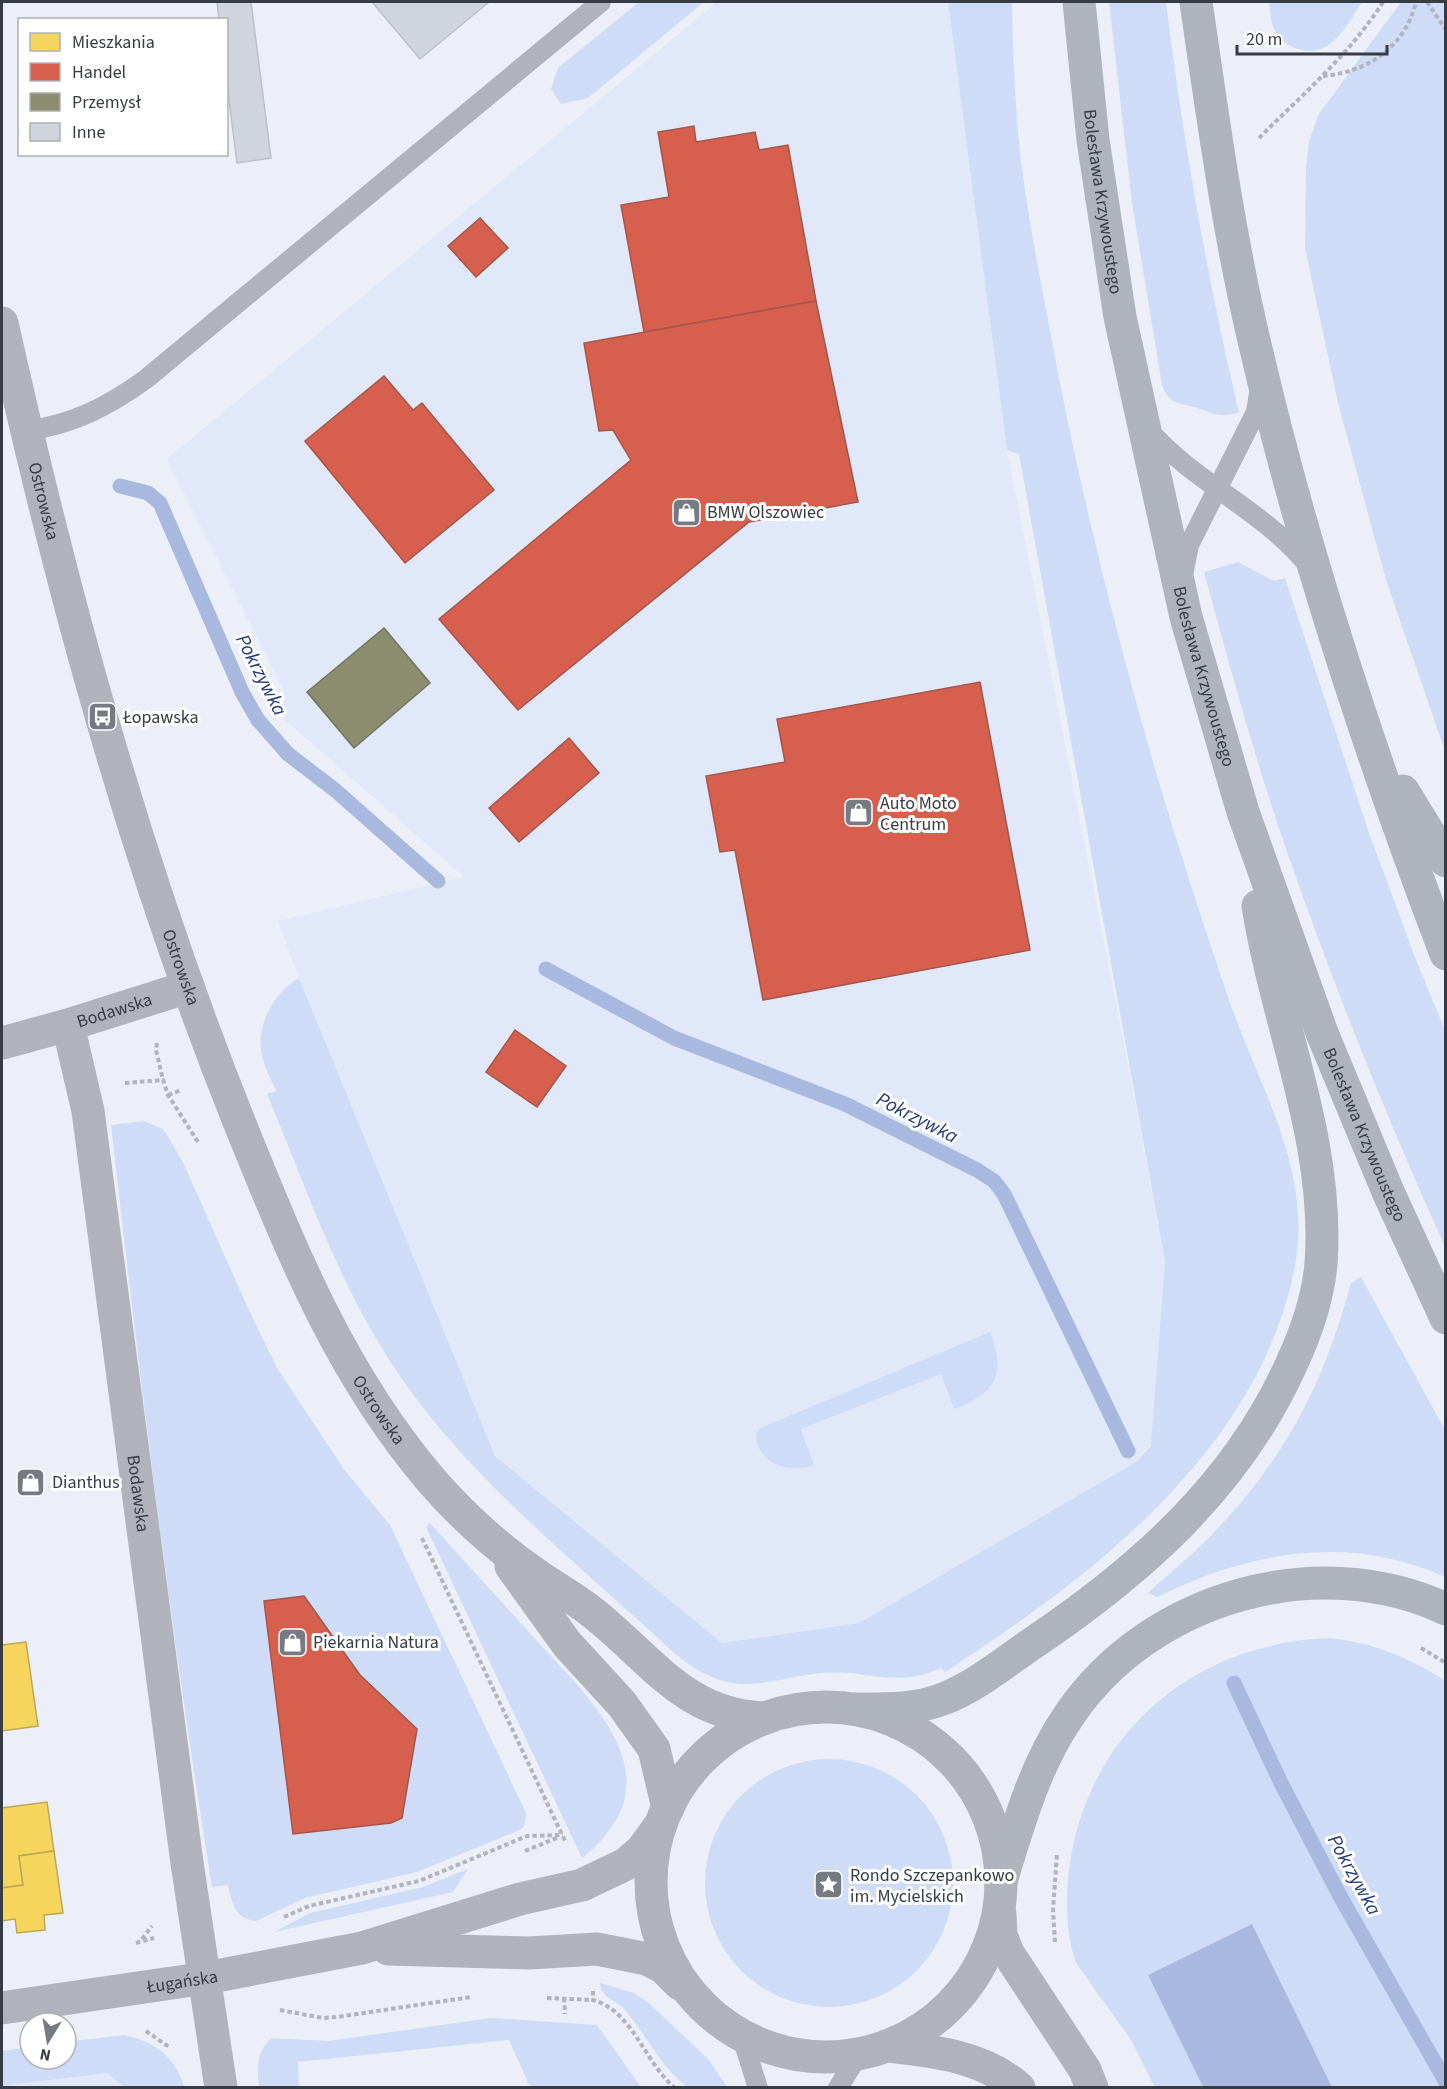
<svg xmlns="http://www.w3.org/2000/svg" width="1447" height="2089" font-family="'Source Sans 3',sans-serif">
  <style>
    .built { fill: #e1e8f9 }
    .green { fill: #cfdcf8 }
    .water { fill: #a8b8de }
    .homes { fill: #f6d55c; stroke: #bda755; stroke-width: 1.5 }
    .shops { fill: #d6604d; stroke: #a6554a; stroke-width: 1.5 }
    .industry { fill: #8c8c6e; stroke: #727461; stroke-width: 1.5 }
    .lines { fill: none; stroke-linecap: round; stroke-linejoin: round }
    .stream { stroke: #a8b8de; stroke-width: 15 }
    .building { fill: #d0d4dc; stroke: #bcc0c7; stroke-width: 1.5 }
    .path { stroke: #b1b4bb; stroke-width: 4; stroke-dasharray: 4.5 3; stroke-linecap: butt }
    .service { stroke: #b0b3bb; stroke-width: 20 }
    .minor { stroke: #b0b3bb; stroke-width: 33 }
    .tertiary { stroke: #b0b3bb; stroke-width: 33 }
    .secondary { stroke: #afb3bc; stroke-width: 33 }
    .labels { text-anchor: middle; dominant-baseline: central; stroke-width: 6; stroke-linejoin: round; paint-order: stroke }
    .street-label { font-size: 18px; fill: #373b44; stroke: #fff }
    .poi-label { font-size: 18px; fill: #373b44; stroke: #fff; text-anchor: start }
    .water-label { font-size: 20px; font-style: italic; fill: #243b78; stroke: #fff }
  </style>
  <rect width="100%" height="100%" fill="#eceff7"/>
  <!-- built -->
  <g class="built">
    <polygon points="717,2 948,2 1007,450 1123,1039 1166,1269 1152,1442 1136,1462 859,1623 722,1643 500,1461 491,1448 299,978 278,921 464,877 284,719 283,690 167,459"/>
    <polygon points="107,2073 124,2087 2,2088 2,2086"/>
  </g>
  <!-- green -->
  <g class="green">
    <polygon points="639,2 704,2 588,98 561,104 551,89 558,68"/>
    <path d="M948,2H1012C1013,57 1015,113 1022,169C1029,221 1039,273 1049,325C1076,475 1113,622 1155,769C1178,846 1203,924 1229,1000C1261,1092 1316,1175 1293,1276C1253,1455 1090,1578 945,1672L941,1668C895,1689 867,1669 823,1673C793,1675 760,1688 731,1683C707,1678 689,1666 671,1650C570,1556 456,1469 383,1350C334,1271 303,1180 267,1094L276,1091C271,1079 264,1067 262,1055C255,1027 274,991 299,978L495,1456L722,1643L859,1623L1136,1462L1151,1446L1165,1262L1019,454L1007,450Z"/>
    <path d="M1109,2H1166C1183,140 1207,277 1239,413C1224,416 1216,416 1203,410C1184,402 1170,408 1162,385L1132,203Z"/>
    <path d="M1269,2H1362C1353,16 1342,37 1327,46C1308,57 1284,48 1274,29C1270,21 1270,10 1269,2Z"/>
    <polygon points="1401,2 1445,2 1445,751 1386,580 1338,403 1305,248 1306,167 1309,141 1319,114"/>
    <path d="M1238,562L1274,581L1285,578L1368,830L1416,960L1445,1030V1247C1386,1116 1332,982 1285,846C1254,756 1229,664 1204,572Z"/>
    <path d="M144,1121L163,1129L182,1160L247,1306L277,1368L343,1468L390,1525L526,1813L525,1825L520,1830L417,1872L305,1898L256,1921C235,1919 232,1903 228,1885L212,1887C171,1633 140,1381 111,1125Z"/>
    <path d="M1361,1277L1445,1430V1577C1348,1533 1249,1552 1157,1597L1148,1593C1172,1571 1197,1551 1219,1527C1288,1454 1325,1379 1351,1283Z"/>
    <path d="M990,1332C1007,1373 996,1394 954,1409L941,1374L801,1429L814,1465C790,1474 756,1464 756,1434L760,1428Z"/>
    <path d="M430,1523C465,1562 500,1600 535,1639C594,1703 680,1780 582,1858L426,1527Z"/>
    <path d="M1330,1638C1373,1643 1409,1657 1445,1681V2087H1332L1252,1924L1148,1975L1203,2087L1155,2088L1131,2040L1076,1963C1064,1929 1065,1887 1072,1851C1097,1723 1202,1642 1330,1638Z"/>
    <circle cx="829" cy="1883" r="124"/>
    <polygon points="468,1869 453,1892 274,1932 310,1913 423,1887"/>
    <path d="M600,1983L634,1993L649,2003L709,2060L727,2087H687C657,2063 648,2036 624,2009C615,1999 601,1999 600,1983Z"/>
    <path d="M491,2018L597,2025L641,2087H530L509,2040L298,2062L299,2087H259C257,2069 256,2050 272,2038L328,2041Z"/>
    <path d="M124,2035C154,2041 176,2057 184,2087H124L107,2073L2,2086V2051L30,2047V2059H66V2042Z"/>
  </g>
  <!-- water -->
  <polygon class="water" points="1252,1924 1332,2087 1203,2087 1148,1975"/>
  <!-- homes -->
  <g class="homes">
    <polygon points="26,1642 38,1726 2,1731 2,1645"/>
    <polygon points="47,1802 54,1851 19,1856 23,1885 2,1888 2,1808"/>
    <polygon points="54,1851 63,1913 44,1915 45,1930 17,1933 15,1919 2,1921 2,1888 23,1885 19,1856"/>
  </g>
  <!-- shops -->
  <g class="shops">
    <polygon points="694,126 696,142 755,132 759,150 788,145 816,301 644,332 621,205 669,197 658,132"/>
    <polygon points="480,218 508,248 476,277 448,246"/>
    <polygon points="816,301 858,502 749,522 518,710 439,619 631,460 613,430 599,431 584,343"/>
    <polygon points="384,376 413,410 422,403 494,490 405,563 305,441"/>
    <polygon points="980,682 1030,950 763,1000 735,850 720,852 706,776 785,762 777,719"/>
    <polygon points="569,738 599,773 519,842 489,808"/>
    <polygon points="515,1030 566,1066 537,1107 486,1072"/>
    <polygon points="304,1596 360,1675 417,1729 402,1818 391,1823 293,1834 264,1601"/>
  </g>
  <!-- industry -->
  <polygon class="industry" points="384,628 430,683 354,748 307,692"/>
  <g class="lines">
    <!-- stream -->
    <g class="stream">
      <polyline points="120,486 148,493 160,503 242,692 258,720 288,754 335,790 438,881"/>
      <polyline points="546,969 674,1038 845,1104 977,1170 994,1181 1004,1194 1128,1451"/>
      <polyline points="1234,1683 1281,1783 1340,1896 1446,2082"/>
    </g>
  </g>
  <!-- building -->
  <g class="building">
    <polygon points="217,2 251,2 271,158 237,163 226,76 226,20 219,20"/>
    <polygon points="372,2 489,2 420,59"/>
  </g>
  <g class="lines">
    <!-- path -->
    <g class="path">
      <polyline points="1427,2 1446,30"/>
      <path d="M1323,76C1368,72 1405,47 1416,2"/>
      <path d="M1259,138C1303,94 1350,54 1383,2"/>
      <polyline points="157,1043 156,1050 163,1080"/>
      <polyline points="125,1083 163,1080 168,1095 198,1142"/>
      <polyline points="168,1095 182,1090"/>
      <polyline points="422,1538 566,1843"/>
      <polyline points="1421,1648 1446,1663"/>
      <polyline points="525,1851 559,1837"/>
      <polyline points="284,1917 309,1906 419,1881 527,1836 563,1835"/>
      <polyline points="142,1939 152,1926"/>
      <polyline points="1055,1942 1053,1910 1057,1854"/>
      <polyline points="136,1943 154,1938"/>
      <path d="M593,1991V2000C633,2011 644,2062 675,2088"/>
      <polyline points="547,1998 593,2000"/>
      <polyline points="564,1998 565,2014"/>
      <polyline points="280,2010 323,2018 337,2017 471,1997"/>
      <polyline points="146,2031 169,2047"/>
    </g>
    <!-- service -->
    <g class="service">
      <path d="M1147,428C1193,482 1262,509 1307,564"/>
      <path d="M26,431C74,424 107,407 146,379L601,2"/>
      <polyline points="1183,575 1189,545 1256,412 1260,387"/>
      <polyline points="741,2034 758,2088"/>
      <polyline points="838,2088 859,2054"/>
    </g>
    <!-- minor -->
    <g class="minor">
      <path id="s1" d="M68,1025L88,1111L187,1863L221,2088"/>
      <path id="s2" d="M2,1043L68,1025L188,987"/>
    </g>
    <!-- tertiary -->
    <g class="tertiary">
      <path id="s3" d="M2,323C63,597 137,869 242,1129C294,1257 341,1374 431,1480C462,1516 498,1548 537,1575C557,1589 579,1601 598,1617C654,1663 687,1715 764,1718"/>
      <polyline points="511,1566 567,1644 622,1704 654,1749 668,1808"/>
      <circle cx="826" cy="1882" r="175"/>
      <polyline points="1000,1914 1001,1935 1008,1953 1085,2070 1092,2088"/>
      <polyline points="388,1949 529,1953 597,1949 647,1959 664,1968 680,1984"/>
      <path id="s4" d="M2,2008L206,1978L362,1948L520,1899L582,1885L626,1864L642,1850L658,1828"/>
      <path d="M888,2046C933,2051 983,2056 1019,2088"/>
    </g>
    <!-- secondary -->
    <g class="secondary">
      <path id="s5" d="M1079,2L1093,140L1120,317L1186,617L1243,812L1322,1033L1389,1194L1446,1318"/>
      <path d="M1196,2C1213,119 1229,238 1257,353C1305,558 1371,757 1446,954"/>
      <polyline points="1403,791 1446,861"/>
      <path d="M855,1709C885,1709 915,1710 943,1699C975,1687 1005,1662 1033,1643C1141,1570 1237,1485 1291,1365C1306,1333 1318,1298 1321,1264C1330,1141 1277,1025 1258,906"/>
      <path d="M1001,1881C1019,1823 1035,1764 1070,1714C1150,1597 1317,1549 1446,1609"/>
    </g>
  </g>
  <!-- icons -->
  <defs>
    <symbol id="shop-square" viewBox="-11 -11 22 22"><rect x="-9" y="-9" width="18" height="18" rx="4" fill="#767a83" stroke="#fff"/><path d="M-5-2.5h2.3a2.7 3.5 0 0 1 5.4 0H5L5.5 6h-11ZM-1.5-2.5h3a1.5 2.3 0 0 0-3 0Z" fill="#fff"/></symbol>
    <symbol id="bus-square" viewBox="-11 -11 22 22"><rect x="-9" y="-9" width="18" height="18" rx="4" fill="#767a83" stroke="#fff"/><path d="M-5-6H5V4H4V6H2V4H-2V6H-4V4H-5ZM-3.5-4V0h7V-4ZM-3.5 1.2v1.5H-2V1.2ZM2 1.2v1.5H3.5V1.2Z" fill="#fff"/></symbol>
    <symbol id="sight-square" viewBox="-11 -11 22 22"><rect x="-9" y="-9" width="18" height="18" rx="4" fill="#767a83" stroke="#fff"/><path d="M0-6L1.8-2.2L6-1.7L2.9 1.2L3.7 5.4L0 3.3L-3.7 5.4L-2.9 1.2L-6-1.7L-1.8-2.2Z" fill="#fff"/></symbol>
  </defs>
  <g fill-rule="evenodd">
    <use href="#shop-square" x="670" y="496" width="33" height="33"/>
    <use href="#bus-square" x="86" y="700" width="33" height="33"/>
    <use href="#shop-square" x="842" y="796" width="33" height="33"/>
    <use href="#shop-square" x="14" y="1466" width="33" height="33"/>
    <use href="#shop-square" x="276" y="1626" width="33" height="33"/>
    <use href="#sight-square" x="812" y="1868" width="33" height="33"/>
  </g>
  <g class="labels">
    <!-- street labels -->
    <g class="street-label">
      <text stroke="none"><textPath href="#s5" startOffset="201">Bolesława Krzywoustego</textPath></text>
      <text stroke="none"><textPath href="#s3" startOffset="183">Ostrowska</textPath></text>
      <text stroke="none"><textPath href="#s5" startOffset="687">Bolesława Krzywoustego</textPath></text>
      <text stroke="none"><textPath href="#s3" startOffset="669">Ostrowska</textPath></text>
      <text stroke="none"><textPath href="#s2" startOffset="117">Bodawska</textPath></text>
      <text stroke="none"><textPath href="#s5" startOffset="1173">Bolesława Krzywoustego</textPath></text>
      <text stroke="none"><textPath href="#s3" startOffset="1155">Ostrowska</textPath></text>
      <text stroke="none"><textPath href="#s1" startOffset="474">Bodawska</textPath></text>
      <text stroke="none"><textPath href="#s4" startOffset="182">Ługańska</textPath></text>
    </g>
    <!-- poi labels -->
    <g class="poi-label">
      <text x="707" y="512">BMW Olszowiec</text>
      <text x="123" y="717">Łopawska</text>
      <text x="880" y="803">Auto Moto<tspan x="880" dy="21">Centrum</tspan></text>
      <text x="52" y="1482">Dianthus</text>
      <text x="313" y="1642">Piekarnia Natura</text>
      <text x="850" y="1875">Rondo Szczepankowo<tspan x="850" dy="21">im. Mycielskich</tspan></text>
    </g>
    <!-- water labels -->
    <g class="water-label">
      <text transform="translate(261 675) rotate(63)">Pokrzywka</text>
      <text transform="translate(917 1118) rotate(27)">Pokrzywka</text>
      <text transform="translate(1354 1875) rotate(61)">Pokrzywka</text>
    </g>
  </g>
  <!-- border -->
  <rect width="1447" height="2089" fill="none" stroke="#373b44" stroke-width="6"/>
  <!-- legend -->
  <rect x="18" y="18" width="210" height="138" fill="#ffffff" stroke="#afb1b4" stroke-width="1.5"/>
  <rect x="30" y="33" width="30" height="18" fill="#f6d55c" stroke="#afb1b4" stroke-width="1.5"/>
  <text x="72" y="48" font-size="18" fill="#373b44">Mieszkania</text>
  <rect x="30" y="63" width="30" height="18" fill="#d6604d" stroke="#afb1b4" stroke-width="1.5"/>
  <text x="72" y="78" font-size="18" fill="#373b44">Handel</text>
  <rect x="30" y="93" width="30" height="18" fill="#8c8c6e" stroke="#afb1b4" stroke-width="1.5"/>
  <text x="72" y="108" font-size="18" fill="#373b44">Przemysł</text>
  <rect x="30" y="123" width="30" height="18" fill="#d0d4dc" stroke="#afb1b4" stroke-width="1.5"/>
  <text x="72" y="138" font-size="18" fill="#373b44">Inne</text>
  <!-- north arrow -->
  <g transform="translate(48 2041) rotate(191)"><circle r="28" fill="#ffffff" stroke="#afb1b4" stroke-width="1.5"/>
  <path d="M0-4.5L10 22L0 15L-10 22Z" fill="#767a83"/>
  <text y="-9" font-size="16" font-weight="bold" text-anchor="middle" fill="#373b44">N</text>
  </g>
  <!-- scale -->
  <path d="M1237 45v9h150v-9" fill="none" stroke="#373b44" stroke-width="3"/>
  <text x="1246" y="45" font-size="18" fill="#373b44" stroke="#ffffff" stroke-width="4.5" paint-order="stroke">20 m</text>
</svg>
